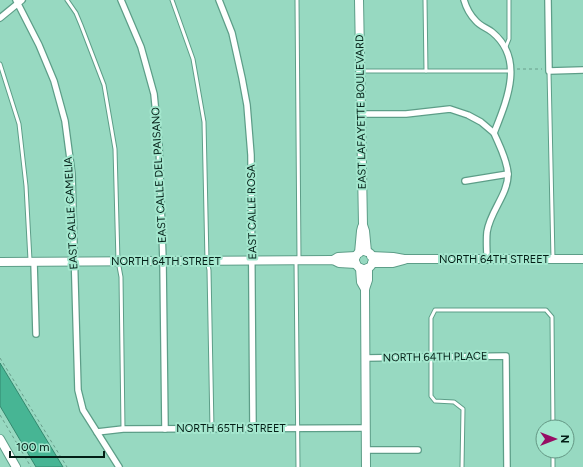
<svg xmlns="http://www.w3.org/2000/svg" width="583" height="467" font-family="Figtree,sans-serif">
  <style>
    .water { fill: #47b594; stroke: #33886e }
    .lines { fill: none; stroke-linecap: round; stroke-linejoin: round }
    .lane-casing { stroke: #5d9e88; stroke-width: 5 }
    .street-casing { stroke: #5d9e88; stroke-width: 8 }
    .secondary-casing { stroke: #5d9e88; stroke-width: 10 }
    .path { stroke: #699e8b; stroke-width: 1; stroke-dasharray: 3 3; stroke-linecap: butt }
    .lane { stroke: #fff; stroke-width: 3 }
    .street { stroke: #fff; stroke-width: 5.5 }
    .secondary { stroke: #fff; stroke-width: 8 }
    .labels { text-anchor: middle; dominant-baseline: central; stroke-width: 4; stroke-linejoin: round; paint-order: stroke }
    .street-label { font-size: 11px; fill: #031e16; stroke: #a4e7ce }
  </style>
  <rect width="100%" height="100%" fill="#97d9c1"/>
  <!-- water -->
  <polygon class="water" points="0,363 63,467 36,467 0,406"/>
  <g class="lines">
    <defs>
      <g id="lane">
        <polyline points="67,0 76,13 81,25 104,85 115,149 118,261 121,277 123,429"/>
        <polyline points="172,0 193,59 204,122 207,261 209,270 212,429"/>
        <polyline points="297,0 299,259"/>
        <polyline points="425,0 426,71"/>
        <polyline points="505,49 509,39 509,0"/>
        <polyline points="0,64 19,124 26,186 30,260"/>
        <polyline points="362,71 510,71"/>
        <polyline points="549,71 553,259"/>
        <polyline points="296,261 298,467"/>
        <polyline points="553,451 553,467"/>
        <polyline points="462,467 463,409 454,402 435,401 431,396 431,318 435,310 546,310 552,317 553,427"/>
      </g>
      <g id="street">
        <polyline points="16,0 39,45 54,81 65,121 72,174 78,390 83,410 119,467"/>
        <polyline points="121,0 141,47 154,94 159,145 163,261 165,429"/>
        <polyline points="219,0 232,33 242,78 247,105 251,155 253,429"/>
        <path d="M464,0C466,7 471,16 476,21C480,26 487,28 492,32C525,59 507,100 494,133C499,145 507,159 508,174C508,195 490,211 487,232C486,241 487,250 487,259"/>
        <polyline points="548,0 549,71 583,70"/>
        <polyline points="0,18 22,0"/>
        <polyline points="360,114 406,114 450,109 468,115 481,122 494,133"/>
        <polyline points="465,181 508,174"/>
        <polyline points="34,262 36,334"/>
        <polyline points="365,358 506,356 507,467"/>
        <polyline points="97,432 123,429 365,428"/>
        <polyline points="366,450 418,450"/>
      </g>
      <g id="secondary">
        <polyline points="359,0 363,225 365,231 367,252"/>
        <circle cx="364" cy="260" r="9"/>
        <polyline points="359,253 361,231 362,227"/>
        <polyline points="371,256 393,257 404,259 583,259"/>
        <polyline points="333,260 338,257 356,256"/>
        <polyline points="0,262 333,260 339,263 356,264"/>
        <polyline points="372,263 393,263 404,260"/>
        <polyline points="360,268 361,282 365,289"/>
        <polyline points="0,439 16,467"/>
        <polyline points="366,467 365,289 368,280 368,268"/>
      </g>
    </defs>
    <!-- lane casing -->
    <use href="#lane" class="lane-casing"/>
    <!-- street casing -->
    <use href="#street" class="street-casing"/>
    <!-- secondary casing -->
    <use href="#secondary" class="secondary-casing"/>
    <!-- path -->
    <g class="path">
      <polyline points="517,69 542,69"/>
      <polyline points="0,358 67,467"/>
      <polyline points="0,415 31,467"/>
    </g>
    <!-- lane -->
    <use href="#lane" class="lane"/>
    <!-- street -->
    <use href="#street" class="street"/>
    <!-- secondary -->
    <use href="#secondary" class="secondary"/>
  </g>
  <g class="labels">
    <!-- street labels -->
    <g class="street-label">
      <text transform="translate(361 112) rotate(-91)">EAST LAFAYETTE BOULEVARD</text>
      <text transform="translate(159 175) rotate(-93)">EAST CALLE DEL PAISANO</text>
      <text transform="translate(252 212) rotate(-91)">EAST CALLE ROSA</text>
      <text transform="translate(71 213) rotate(-93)">EAST CALLE CAMELIA</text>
      <text x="494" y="259">NORTH 64TH STREET</text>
      <text x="166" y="261">NORTH 64TH STREET</text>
      <text transform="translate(435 357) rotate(-1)">NORTH 64TH PLACE</text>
      <text x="231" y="428">NORTH 65TH STREET</text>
    </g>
  </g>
  <!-- north arrow -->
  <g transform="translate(555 439) rotate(90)"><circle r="19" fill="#a4e7ce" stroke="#649784"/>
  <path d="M0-3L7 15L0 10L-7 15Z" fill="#970e64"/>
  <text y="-6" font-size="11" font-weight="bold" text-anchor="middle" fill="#031e16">N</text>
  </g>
  <!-- scale -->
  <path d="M10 451v6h94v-6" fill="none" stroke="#031e16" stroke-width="2"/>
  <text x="16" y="451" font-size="12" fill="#031e16" stroke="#a4e7ce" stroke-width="3" paint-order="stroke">100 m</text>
</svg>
